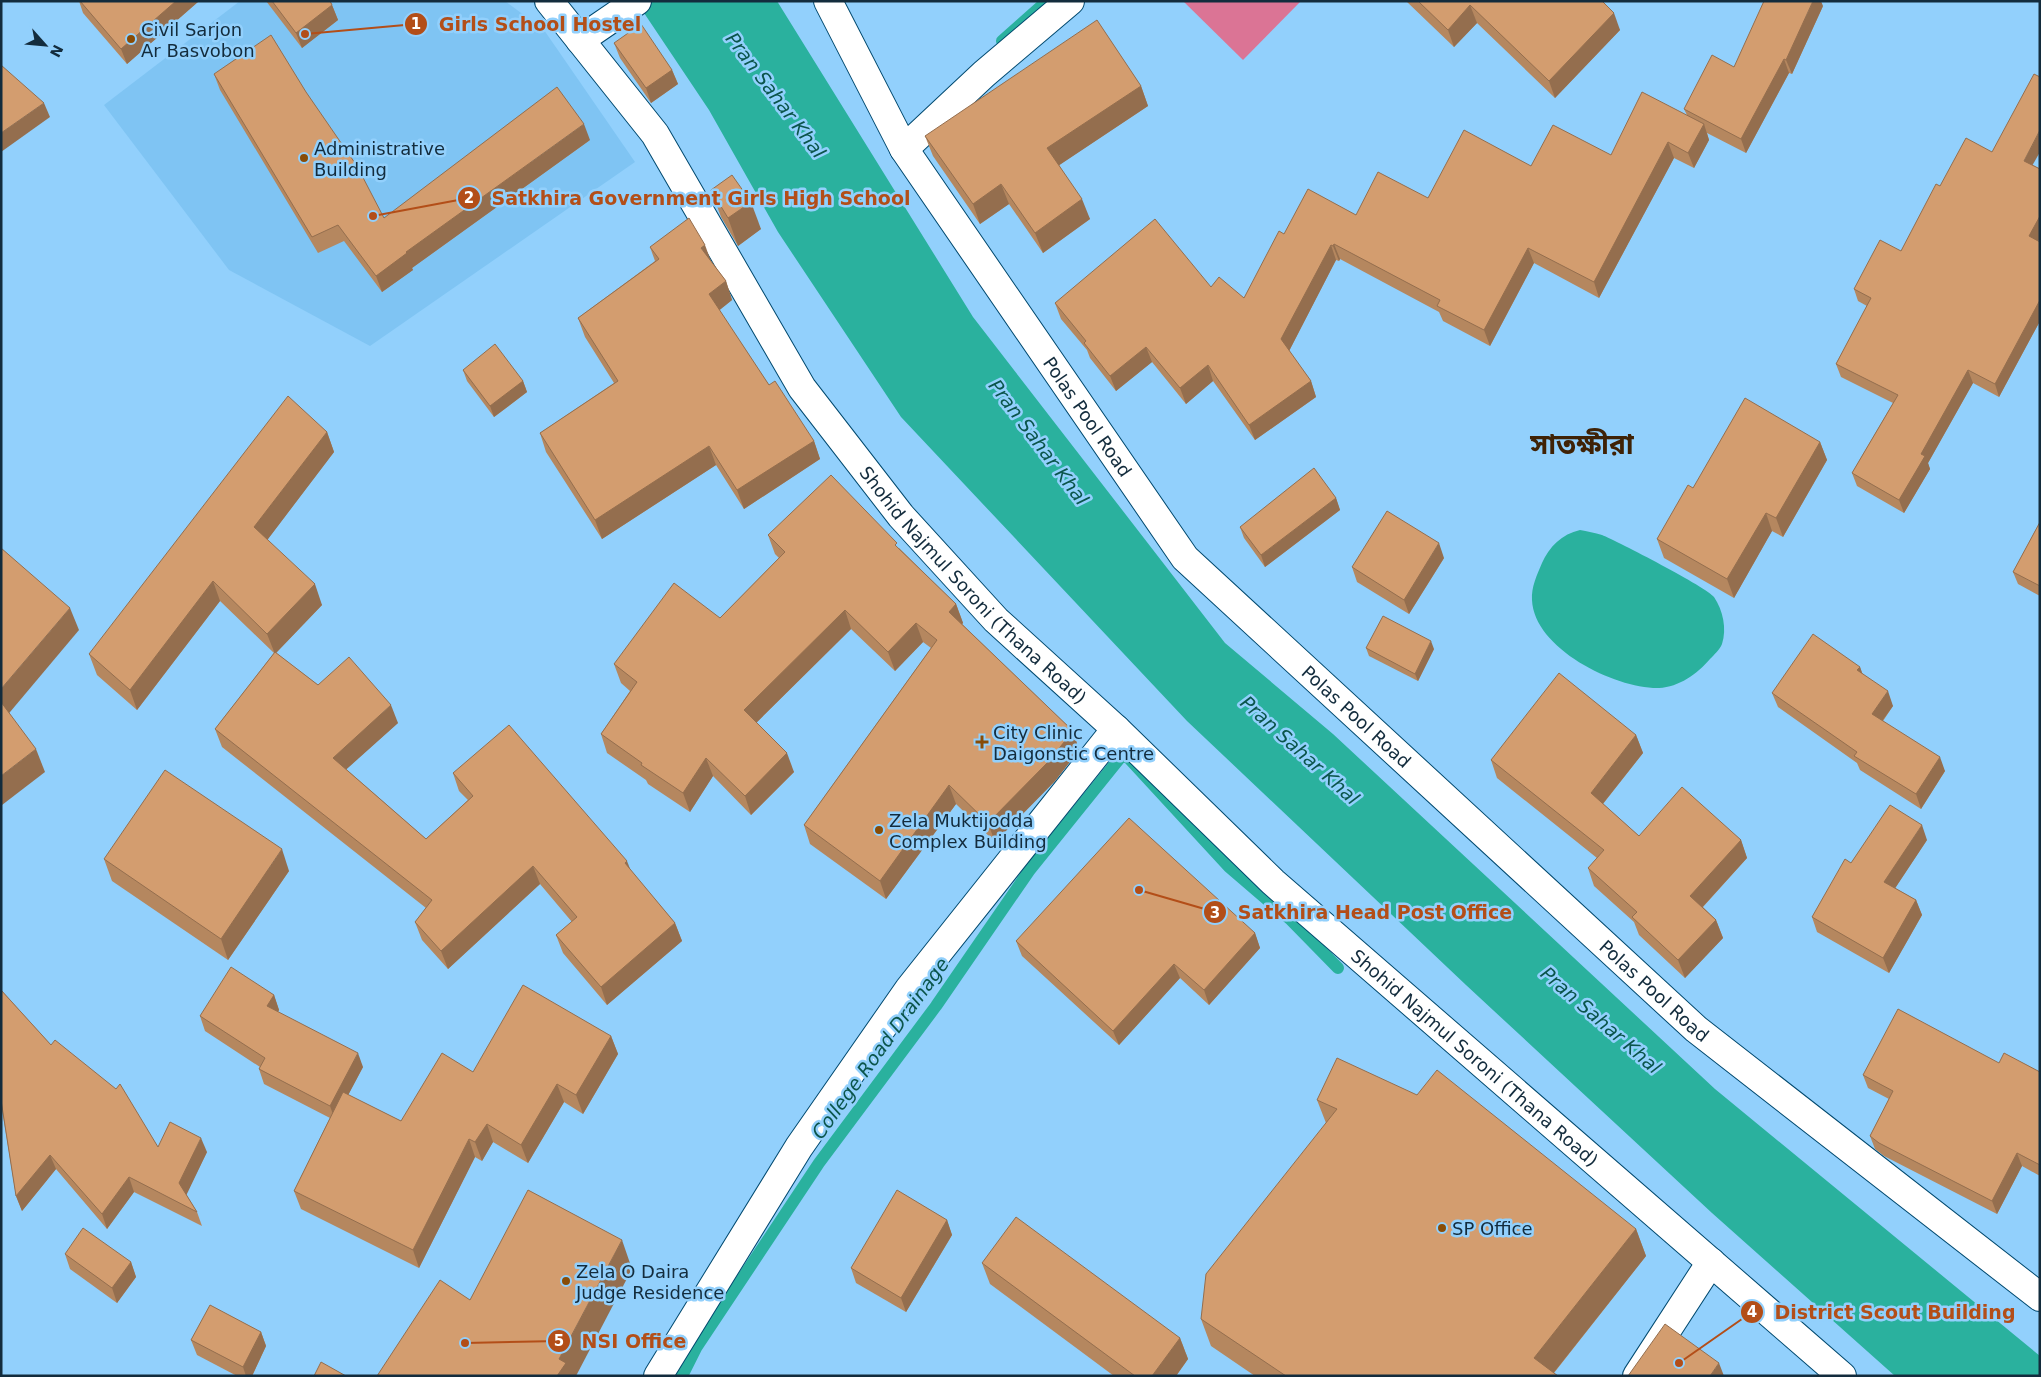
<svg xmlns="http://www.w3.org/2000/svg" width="2041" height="1377" font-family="'DejaVu Sans','Noto Sans Bengali',sans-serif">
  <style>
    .built { fill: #7fc4f3 }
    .green { fill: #db7495 }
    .water { fill: #2ab19e }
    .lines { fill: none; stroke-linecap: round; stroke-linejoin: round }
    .stream { stroke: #2ab19e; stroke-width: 12 }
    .street-casing { stroke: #01496f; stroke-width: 30 }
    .secondary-casing { stroke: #01496f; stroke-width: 30 }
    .street { stroke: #fff; stroke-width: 28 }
    .secondary { stroke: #fff; stroke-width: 28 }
    .wall { fill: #b5875f }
    .shaded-wall { fill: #946e4e }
    .building { fill: #d39d6f; stroke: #946e4e }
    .poi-dot { fill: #884c07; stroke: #92d0fc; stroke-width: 2 }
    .labels { text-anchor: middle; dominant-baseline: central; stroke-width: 5; stroke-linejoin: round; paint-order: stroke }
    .poi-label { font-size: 18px; fill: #132c3d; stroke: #92d0fc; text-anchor: start }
    .street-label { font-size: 18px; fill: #132c3d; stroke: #92d0fc }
    .water-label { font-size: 19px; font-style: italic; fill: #0b554b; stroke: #92d0fc }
    .town-label { font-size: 28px; font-weight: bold; fill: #3f2206; stroke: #92d0fc }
    .leader { fill: none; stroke: #b34e18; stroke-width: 2 }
    .callout-dot { fill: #b34e18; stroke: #92d0fc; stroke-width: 2 }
    .mark-label { font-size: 15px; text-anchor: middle; font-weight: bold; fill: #fff }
    .callout-label { font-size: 19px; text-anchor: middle; font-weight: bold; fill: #b34e18; stroke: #92d0fc; stroke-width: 5; stroke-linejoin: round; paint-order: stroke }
  </style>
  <rect width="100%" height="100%" fill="#92d0fc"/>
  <!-- built -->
  <polygon class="built" points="240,1 505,1 544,30 635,162 370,346 229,270 104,105"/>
  <!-- green -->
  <polygon class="green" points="1183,1 1301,1 1243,60"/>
  <!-- water -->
  <g class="water">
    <polygon points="636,1 777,1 973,317 1225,643 1333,734 1715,1089 2040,1356 2040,1376 1895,1376 1712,1213 1466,985 1187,721 901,417 778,232 709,110"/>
    <path d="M1580,530C1587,531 1595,533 1602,535C1617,541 1708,588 1714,597C1723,610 1727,629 1722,644C1720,649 1714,655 1710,659C1697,674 1679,687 1659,688C1616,689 1534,649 1532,600C1531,587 1537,575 1542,563C1549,547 1562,534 1580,530Z"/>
  </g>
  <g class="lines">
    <!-- stream -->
    <g class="stream">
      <polyline points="1002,41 1047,1"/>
      <polyline points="682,1376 696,1348 819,1163 936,1006 1029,871 1124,753 1229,867 1291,920 1338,968"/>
    </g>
    <defs>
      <polyline id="street" points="1637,1376 1711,1262"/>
      <g id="secondary">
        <path id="s1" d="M549,1L655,134L802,388L901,516L996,620L1116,729L1273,882L1842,1376"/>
        <path id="s2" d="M828,1L904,149L1185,558L1696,1029L2040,1297"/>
        <polyline points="580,40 637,1"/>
        <polyline points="904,149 984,74 1070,1"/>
        <polyline points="658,1376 799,1147 909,989 1116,729"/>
      </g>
    </defs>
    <!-- street casing -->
    <use href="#street" class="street-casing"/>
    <!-- secondary casing -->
    <use href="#secondary" class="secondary-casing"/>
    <!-- street -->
    <use href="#street" class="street"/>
    <!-- secondary -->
    <use href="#secondary" class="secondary"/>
  </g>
  <!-- wall -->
  <g class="wall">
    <polygon points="79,1 199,1 127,64 83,13"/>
    <polygon points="266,1 330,1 332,5 338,20 302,48"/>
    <polygon points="1406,1 1602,1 1620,30 1555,98 1477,23 1454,47"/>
    <polygon points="1823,6 1792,74 1789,73 1746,153 1707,133 1709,140 1694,168 1674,158 1599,298 1534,263 1490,346 1443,321 1439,312 1340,259 1339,261 1336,260 1289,351 1311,381 1316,397 1255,440 1213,381 1186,404 1152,362 1116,391 1090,358 1087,350 1061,319 1055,303 1211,287 1244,298 1284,234 1356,215 1428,198 1531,166 1611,155 1687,115 1684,109 1734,67"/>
    <polygon points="614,43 672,70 678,84 651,103 620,58"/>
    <polygon points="214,74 384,218 590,140 412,268 413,270 382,292 344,241 318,253 220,90"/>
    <polygon points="1141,86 1148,106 1059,165 1090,219 1043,253 1009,204 980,224 933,156 925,136"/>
    <polygon points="1992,152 2033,165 2040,169 2040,238 2038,241 2040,242 2040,321 1999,397 1973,383 1928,463 1930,469 1904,513 1857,486 1852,473 1893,403 1841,377 1836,364 1867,306 1858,301 1854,289 1901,251 1940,186"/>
    <polygon points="711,190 761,229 738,246 721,217"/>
    <polygon points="650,247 712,263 726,281 732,300 719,310 769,385 814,441 820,459 744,509 716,465 602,539 546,452 540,433 614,383 585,337 578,318 655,261"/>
    <polygon points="463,370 523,381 527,392 494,417 467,381"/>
    <polygon points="327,432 334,452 267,540 322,605 276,653 318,685 398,723 346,769 426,839 468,800 459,791 453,773 630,870 675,923 682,941 607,1005 563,953 556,935 572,922 540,884 448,969 422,940 415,922 426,908 222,747 215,729 274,653 220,601 137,710 97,675 89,654"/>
    <polygon points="1820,442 1827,460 1783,537 1772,531 1734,598 1664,558 1657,539 1693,488"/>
    <polygon points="1336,498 1340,510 1265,567 1244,538 1240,527"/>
    <polygon points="2040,522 2040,596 2018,584 2013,572"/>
    <polygon points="768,535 899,548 956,604 963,623 962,624 1073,731 1079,750 1055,781 995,842 956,804 886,899 810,844 804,825 931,648 923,642 895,671 851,629 756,723 794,772 751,815 713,776 690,812 648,784 646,780 607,753 601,734 630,691 621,683 614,664 720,618 779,558 775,554"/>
    <polygon points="1444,558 1409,614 1357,582 1352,567"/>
    <polygon points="1366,648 1434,649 1418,681 1369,656"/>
    <polygon points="1860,667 1862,673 1893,706 1883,721 1945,771 1921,809 1860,770 1857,763 1778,707 1772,693"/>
    <polygon points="1636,735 1643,753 1603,804 1639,836 1741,840 1747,858 1703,907 1716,920 1723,938 1685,978 1639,935 1634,922 1594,886 1588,868 1597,858 1497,778 1491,760"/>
    <polygon points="1927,840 1895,888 1916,900 1922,915 1889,973 1817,932 1812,917 1851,863"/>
    <polygon points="104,859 289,871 228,960 112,881"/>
    <polygon points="1255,933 1260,948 1209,1005 1180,978 1119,1045 1022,956 1016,941"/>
    <polygon points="1,990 51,1045 158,1147 207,1152 186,1194 197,1212 202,1226 134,1192 107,1229 56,1169 22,1211 16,1196 1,1103"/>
    <polygon points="274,995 279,1010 278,1012 363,1067 348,1095 401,1121 473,1072 611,1036 618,1054 583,1114 564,1102 528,1163 493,1142 482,1161 475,1157 419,1268 301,1209 294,1191 330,1118 264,1084 259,1069 260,1067 205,1031 200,1016"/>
    <polygon points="1999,1063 2040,1072 2040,1176 2022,1166 1997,1214 1884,1156 1875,1149 1870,1136 1889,1099 1868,1088 1863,1075"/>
    <polygon points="1317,1100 1636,1229 1646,1256 1554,1373 1558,1376 1255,1376 1211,1346 1201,1319 1326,1123"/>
    <polygon points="947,1220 952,1235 906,1312 856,1283 851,1268"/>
    <polygon points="65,1254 131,1262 136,1277 117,1303 70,1269"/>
    <polygon points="982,1263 1180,1338 1188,1359 1176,1376 1114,1376 990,1284"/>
    <polygon points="261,1332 266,1346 252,1376 237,1376 197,1355 191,1340"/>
  </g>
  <!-- shaded-wall -->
  <g class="shaded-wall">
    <polygon points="176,1 199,1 127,64 121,49"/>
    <polygon points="1813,1 1821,1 1823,6 1792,74 1786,60"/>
    <polygon points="332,5 338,20 302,48 296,33"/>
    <polygon points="1470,5 1477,23 1454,47 1448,30"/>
    <polygon points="1614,13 1620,30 1555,98 1549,81"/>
    <polygon points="1784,59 1789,73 1746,153 1741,139"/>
    <polygon points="672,70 678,84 651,103 646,88"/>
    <polygon points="1141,86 1148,106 1055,168 1047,148"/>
    <polygon points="44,103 50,117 1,152 1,133"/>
    <polygon points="584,124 590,140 412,268 413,270 382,292 376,276 406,252"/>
    <polygon points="1704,124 1709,140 1694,168 1688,153"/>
    <polygon points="2040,130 2040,152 2028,173 2024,161"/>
    <polygon points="1668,142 1674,158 1599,298 1594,282"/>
    <polygon points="1001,184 1009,204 980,224 973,204"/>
    <polygon points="1082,199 1090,219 1043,253 1035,233"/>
    <polygon points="751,202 761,229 738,246 728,218"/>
    <polygon points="2040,216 2040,238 2034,249 2029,236"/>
    <polygon points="1334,244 1340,259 1339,261 1333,246"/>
    <polygon points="705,245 712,264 701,248"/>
    <polygon points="1331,245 1336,260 1287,355 1281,339"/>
    <polygon points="1528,248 1534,263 1490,346 1484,330"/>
    <polygon points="726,281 732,300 716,313 709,294"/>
    <polygon points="2040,300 2040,321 1999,397 1995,384"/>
    <polygon points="1146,347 1152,362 1116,391 1110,376"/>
    <polygon points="1208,365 1213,381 1186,404 1180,388"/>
    <polygon points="1968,370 1973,383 1928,463 1930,469 1904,513 1899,500 1921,454"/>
    <polygon points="523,381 527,392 494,417 490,406"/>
    <polygon points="1311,381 1316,397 1255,440 1249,425"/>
    <polygon points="327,432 334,452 262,547 254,527"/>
    <polygon points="814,441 820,459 744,509 737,490"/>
    <polygon points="1820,442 1827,460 1783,537 1776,518"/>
    <polygon points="709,446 716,465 602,539 595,520"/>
    <polygon points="1336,498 1340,510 1265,567 1261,555"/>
    <polygon points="1766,513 1772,531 1734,598 1727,579"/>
    <polygon points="1439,543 1444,558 1409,614 1404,600"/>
    <polygon points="213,581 220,601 137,710 130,690"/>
    <polygon points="315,584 322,605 275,654 267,634"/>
    <polygon points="956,604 963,623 956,631 949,612"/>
    <polygon points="70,608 79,630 5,718 1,709 1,689"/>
    <polygon points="845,610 851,629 750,729 744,710"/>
    <polygon points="916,623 923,642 895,671 888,652"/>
    <polygon points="1431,641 1434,649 1418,681 1415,674"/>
    <polygon points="1860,667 1865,681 1857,670"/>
    <polygon points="1888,691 1893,706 1877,728 1872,714"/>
    <polygon points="391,705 398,723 339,776 333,758"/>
    <polygon points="1073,731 1079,750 1055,781 995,842 988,823"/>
    <polygon points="1636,735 1643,753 1597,811 1591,793"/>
    <polygon points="36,749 45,772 2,805 1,776"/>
    <polygon points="787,753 794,772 751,815 745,796"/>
    <polygon points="1940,757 1945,771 1921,809 1916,794"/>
    <polygon points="706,758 713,776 690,812 683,793"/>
    <polygon points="949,785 956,804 886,899 880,881"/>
    <polygon points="1922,825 1927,840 1890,896 1884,882"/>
    <polygon points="1741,840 1747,858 1697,913 1690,896"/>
    <polygon points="282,849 289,871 228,960 221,939"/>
    <polygon points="627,861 634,879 625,863"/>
    <polygon points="533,866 540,884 448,969 441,951"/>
    <polygon points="1916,900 1922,915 1889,973 1883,958"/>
    <polygon points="1716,920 1723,938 1685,978 1678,960"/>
    <polygon points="675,923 682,941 607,1005 601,987"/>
    <polygon points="1255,933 1260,948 1209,1005 1204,990"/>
    <polygon points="1174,964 1180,978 1119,1045 1113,1031"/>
    <polygon points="274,995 279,1010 272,1021 267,1006"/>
    <polygon points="611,1036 618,1054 583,1114 576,1095"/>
    <polygon points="358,1053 363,1067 335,1120 330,1106"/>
    <polygon points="557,1084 564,1102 528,1163 521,1145"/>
    <polygon points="487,1124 493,1142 482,1161 475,1142"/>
    <polygon points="201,1138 207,1152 185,1198 179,1183"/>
    <polygon points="469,1139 475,1157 419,1268 413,1250"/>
    <polygon points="2017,1153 2022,1166 1997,1214 1992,1201"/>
    <polygon points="50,1155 56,1169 22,1211 16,1196"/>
    <polygon points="129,1177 134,1192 107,1229 102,1214"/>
    <polygon points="947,1220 952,1235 906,1312 901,1298"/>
    <polygon points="1636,1229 1646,1256 1551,1376 1534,1358"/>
    <polygon points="622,1240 632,1269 576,1376 557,1376 559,1359"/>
    <polygon points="131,1262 136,1277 117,1303 112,1288"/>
    <polygon points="261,1332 266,1346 252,1376 246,1376 243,1367"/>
    <polygon points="1180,1338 1188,1359 1176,1376 1152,1376"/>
    <polygon points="1719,1363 1724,1376 1710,1376"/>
  </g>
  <!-- building -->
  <g class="building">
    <polygon points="80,1 176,1 121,49"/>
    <polygon points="272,1 330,1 332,5 296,33"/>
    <polygon points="1418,1 1602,1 1614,13 1549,81 1470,5 1448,30"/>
    <polygon points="1764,1 1813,1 1786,60 1784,59 1741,139 1684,109 1712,55 1734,67"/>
    <polygon points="1097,20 1141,86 1047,148 1082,199 1035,233 1001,184 973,204 925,136"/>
    <polygon points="641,24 672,70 646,88 614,43"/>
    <polygon points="271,35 306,92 357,166 384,218 557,87 584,124 406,252 407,253 376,276 338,225 312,237 214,74"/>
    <polygon points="1,65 44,103 1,133"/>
    <polygon points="2034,74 2040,77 2040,130 2024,161 2040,169 2040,216 2029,236 2040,242 2040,300 1995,384 1968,370 1921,454 1925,456 1899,500 1852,473 1898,395 1836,364 1871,298 1854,289 1880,240 1901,251 1936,184 1940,186 1966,138 1992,152"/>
    <polygon points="1642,92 1704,124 1688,153 1668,142 1594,282 1528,248 1484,330 1437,306 1440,300 1334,244 1333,246 1331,245 1281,339 1311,381 1249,425 1208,365 1180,388 1146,347 1110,376 1084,343 1086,341 1055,303 1155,219 1211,287 1219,277 1244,298 1279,231 1284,234 1308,189 1356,215 1378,172 1428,198 1464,130 1531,166 1553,125 1611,155"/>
    <polygon points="732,175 751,202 728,218 711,190"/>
    <polygon points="689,218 705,245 701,248 726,281 709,294 769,385 775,381 814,441 737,490 709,446 595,520 540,433 618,381 578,318 659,259 650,247"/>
    <polygon points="495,344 523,381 490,406 463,370"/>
    <polygon points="288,396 327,432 254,527 315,584 267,634 213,581 130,690 89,654"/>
    <polygon points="1745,398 1820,442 1776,518 1766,513 1727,579 1657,539 1688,485 1693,488"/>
    <polygon points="1314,468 1336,498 1261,555 1240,527"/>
    <polygon points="831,475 897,543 895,545 956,604 949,612 1073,731 1048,762 988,823 949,785 880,881 804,825 937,640 916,623 888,652 845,610 744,710 787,753 745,796 706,758 683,793 641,765 642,763 601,734 637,682 614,664 674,583 720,618 785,552 768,535"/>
    <polygon points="1387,511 1439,543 1404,600 1352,567"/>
    <polygon points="2040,522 2040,586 2013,572"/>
    <polygon points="1,548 70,608 1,689"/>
    <polygon points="1383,616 1431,641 1415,674 1366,648"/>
    <polygon points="1813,634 1860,667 1857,670 1888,691 1872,714 1940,757 1916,794 1854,756 1857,752 1772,693"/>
    <polygon points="275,652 318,685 349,657 391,705 333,758 426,839 473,796 453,773 509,725 627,861 625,863 675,923 601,987 556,935 577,917 533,866 441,951 415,922 432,900 215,729"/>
    <polygon points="1559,673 1636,735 1591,793 1639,836 1682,787 1741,840 1690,896 1716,920 1678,960 1632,917 1637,912 1588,868 1604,850 1491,760"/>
    <polygon points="1,702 36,749 1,776"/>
    <polygon points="165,770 282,849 221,939 104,859"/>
    <polygon points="1890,805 1922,825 1884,882 1916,900 1883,958 1812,917 1845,859 1851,863"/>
    <polygon points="1129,818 1255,933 1204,990 1174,964 1113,1031 1016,941"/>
    <polygon points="231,967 274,995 267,1006 358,1053 330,1106 259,1069 265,1058 200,1016"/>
    <polygon points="523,985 611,1036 576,1095 557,1084 521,1145 487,1124 475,1142 469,1139 413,1250 294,1191 343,1092 401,1121 442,1053 473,1072"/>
    <polygon points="1,990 51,1045 55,1040 116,1089 120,1084 158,1147 170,1122 201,1138 179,1183 197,1212 129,1177 102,1214 50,1155 16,1196 1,1100"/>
    <polygon points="1898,1009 1999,1063 2004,1053 2040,1072 2040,1165 2017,1153 1992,1201 1879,1143 1870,1136 1893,1091 1863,1075"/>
    <polygon points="1337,1058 1417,1095 1437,1070 1636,1229 1534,1358 1558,1376 1286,1376 1201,1319 1206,1274 1337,1109 1317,1100"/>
    <polygon points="528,1190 622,1240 559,1359 566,1363 557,1376 377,1376 440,1280 470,1300"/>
    <polygon points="897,1190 947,1220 901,1298 851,1268"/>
    <polygon points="1016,1217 1180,1338 1152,1376 1135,1376 982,1263"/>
    <polygon points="83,1228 131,1262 112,1288 65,1254"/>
    <polygon points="210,1305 261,1332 243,1367 191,1340"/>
    <polygon points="1665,1324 1719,1363 1710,1376 1628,1376"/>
    <polygon points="321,1362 346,1376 314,1376"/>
  </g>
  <!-- markers -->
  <g class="poi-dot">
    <circle cx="131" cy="39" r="5"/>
    <circle cx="304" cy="158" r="5"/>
    <path d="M979.5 734.5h5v5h5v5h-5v5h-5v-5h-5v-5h5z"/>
    <circle cx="879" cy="830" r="5"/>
    <circle cx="1442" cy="1228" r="5"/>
    <circle cx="566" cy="1281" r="5"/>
  </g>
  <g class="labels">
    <!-- poi labels -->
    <g class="poi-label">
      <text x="141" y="29">Civil Sarjon<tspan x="141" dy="21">Ar Basvobon</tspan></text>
      <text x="314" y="148">Administrative<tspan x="314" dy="21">Building</tspan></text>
      <text x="993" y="732">City Clinic<tspan x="993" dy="21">Daigonstic Centre</tspan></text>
      <text x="889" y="820">Zela Muktijodda<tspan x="889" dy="21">Complex Building</tspan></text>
      <text x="1452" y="1228">SP Office</text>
      <text x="576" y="1271">Zela O Daira<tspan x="576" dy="21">Judge Residence</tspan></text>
    </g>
    <!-- street labels -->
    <g class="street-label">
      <text stroke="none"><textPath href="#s2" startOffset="491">Polas Pool Road</textPath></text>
      <text stroke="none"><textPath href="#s1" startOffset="725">Shohid Najmul Soroni (Thana Road)</textPath></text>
      <text stroke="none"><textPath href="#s2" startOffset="896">Polas Pool Road</textPath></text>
      <text stroke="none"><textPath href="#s2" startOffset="1301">Polas Pool Road</textPath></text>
      <text stroke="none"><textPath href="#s1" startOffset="1415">Shohid Najmul Soroni (Thana Road)</textPath></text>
    </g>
    <!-- water labels -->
    <g class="water-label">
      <text transform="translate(776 95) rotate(53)">Pran Sahar Khal</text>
      <text transform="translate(1039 442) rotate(53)">Pran Sahar Khal</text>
      <text transform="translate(1300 750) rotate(42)">Pran Sahar Khal</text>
      <text transform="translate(1601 1020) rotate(41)">Pran Sahar Khal</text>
      <text transform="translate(880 1048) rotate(-54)">College Road Drainage</text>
    </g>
    <!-- town labels -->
    <g class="town-label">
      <text x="1582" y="444">সাতক্ষীরা</text>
    </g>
  </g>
  <!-- callouts -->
  <path class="leader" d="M305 34L416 24M373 216L469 198M1139 890L1215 912M1679 1363L1752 1312M465 1343L559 1341"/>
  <g class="callout-dot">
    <circle cx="305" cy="34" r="5"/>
    <circle cx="373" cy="216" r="5"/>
    <circle cx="1139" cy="890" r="5"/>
    <circle cx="1679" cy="1363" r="5"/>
    <circle cx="465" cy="1343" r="5"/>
    <circle cx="416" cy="24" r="12"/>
    <circle cx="469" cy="198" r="12"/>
    <circle cx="1215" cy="912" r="12"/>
    <circle cx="1752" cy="1312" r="12"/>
    <circle cx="559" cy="1341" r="12"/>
  </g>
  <g class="mark-label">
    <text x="416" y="29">1</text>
    <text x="469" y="203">2</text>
    <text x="1215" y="918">3</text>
    <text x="1752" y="1317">4</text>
    <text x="559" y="1346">5</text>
  </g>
  <g class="callout-label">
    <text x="540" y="31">Girls School Hostel</text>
    <text x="701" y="205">Satkhira Government Girls High School</text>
    <text x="1375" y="919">Satkhira Head Post Office</text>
    <text x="1895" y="1319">District Scout Building</text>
    <text x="634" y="1348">NSI Office</text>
  </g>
  <!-- border -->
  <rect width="2041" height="1377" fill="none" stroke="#132c3d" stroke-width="5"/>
  <!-- north arrow -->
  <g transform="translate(45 45) rotate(117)" stroke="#92d0fc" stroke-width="4" paint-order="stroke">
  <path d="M0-4L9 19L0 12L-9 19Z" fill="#132c3d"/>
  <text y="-8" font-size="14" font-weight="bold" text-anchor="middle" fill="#132c3d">N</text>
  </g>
</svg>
